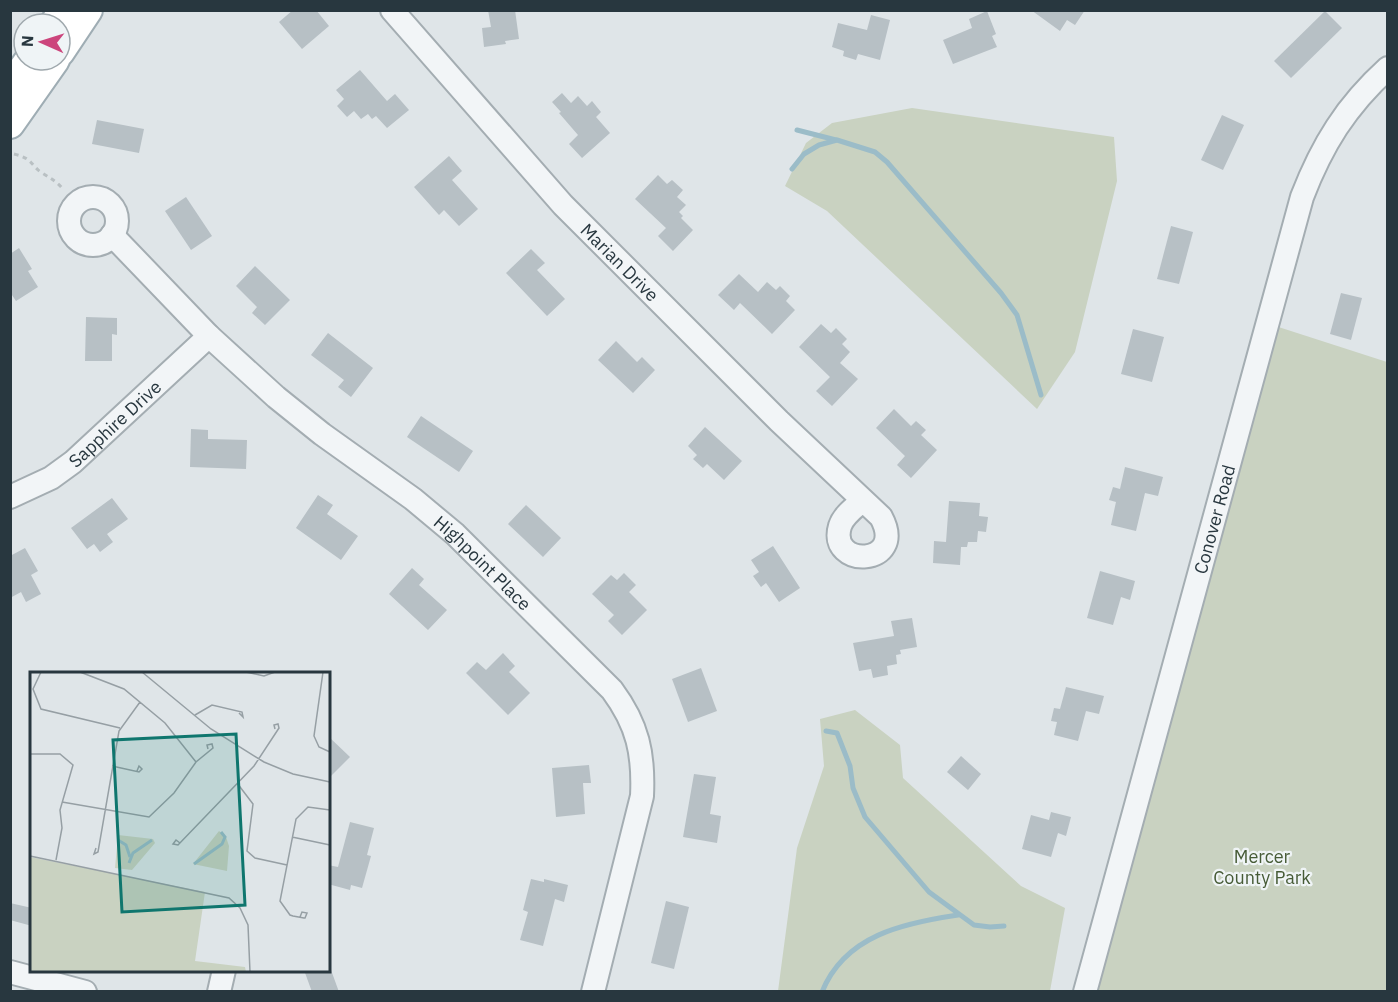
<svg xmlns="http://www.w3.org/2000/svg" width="1398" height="1002" font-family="'IBM Plex Sans',sans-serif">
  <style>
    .green { fill: #c9d2c1 }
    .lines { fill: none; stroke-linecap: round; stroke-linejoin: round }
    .stream { stroke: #9bbcc8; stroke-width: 5 }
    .building { fill: #b7c0c5 }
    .minor-casing { stroke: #a4adb2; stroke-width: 26 }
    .major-casing { stroke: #9fadb4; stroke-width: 32 }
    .path { stroke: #b9c0c3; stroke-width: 3; stroke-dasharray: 4.5 4.5; stroke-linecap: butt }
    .minor { stroke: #f2f5f7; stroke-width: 22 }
    .major { stroke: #fff; stroke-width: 28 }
    .labels { text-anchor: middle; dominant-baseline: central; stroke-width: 4.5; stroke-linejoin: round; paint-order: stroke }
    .street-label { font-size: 18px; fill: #28373f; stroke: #eff4f6 }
    .park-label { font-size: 18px; fill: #465b36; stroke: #eff4f6 }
    .inset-river { fill: none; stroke: #9bbcc8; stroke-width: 3 }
    .inset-road { fill: none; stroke: #969fa4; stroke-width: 1.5 }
    .view { fill: #0f766e; fill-opacity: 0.15; stroke: #0f766e; stroke-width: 3 }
    .inset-edge { fill: none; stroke: #28373f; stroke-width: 3 }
  </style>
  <rect width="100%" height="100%" fill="#dfe5e8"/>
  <!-- green -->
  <g class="green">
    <polygon points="912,108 1114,137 1117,181 1075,352 1037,409 827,211 785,186 806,143 832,123"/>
    <polygon points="1269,324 1387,362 1387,991 1086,992"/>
    <polygon points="855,710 900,745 903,778 1021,886 1065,908 1050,991 778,991 797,848 824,766 820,719"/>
  </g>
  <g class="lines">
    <!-- stream -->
    <g class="stream">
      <polyline points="797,130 836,140"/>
      <polyline points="792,169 804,154 819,145 837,140 875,152 887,162 1001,293 1017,315 1041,395"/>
      <polyline points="826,731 837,733 850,766 853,788 865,817 929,892 974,925 990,927 1004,926"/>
      <path d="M822,992C845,935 904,923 958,915"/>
    </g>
  </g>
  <!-- building -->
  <g class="building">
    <polygon points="293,10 316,10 329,26 302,49 279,22"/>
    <polygon points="488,10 515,10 519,39 505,41 506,44 484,47 482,28 491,27"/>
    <polygon points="1031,10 1085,10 1075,25 1067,20 1060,31"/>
    <polygon points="987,11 996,34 992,36 997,47 953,64 943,40 972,28 969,19"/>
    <polygon points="1325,11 1342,28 1291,78 1274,61"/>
    <polygon points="871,15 890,20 880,60 858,54 856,60 843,56 844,51 832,47 838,23 867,30"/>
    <polygon points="360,70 387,101 395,94 409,110 387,128 376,116 372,119 368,114 361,119 354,111 347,117 337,106 344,99 336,90"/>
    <polygon points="562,93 571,103 578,96 587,106 592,101 601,112 596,117 610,133 582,158 569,144 578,135 559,113 561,112 552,102"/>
    <polygon points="1222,115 1244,125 1223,170 1201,160"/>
    <polygon points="97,120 144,129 139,153 92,144"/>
    <polygon points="449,156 462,171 452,180 478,209 459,226 444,210 439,215 414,187"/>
    <polygon points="658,175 667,184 672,180 683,190 677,197 686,205 679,212 683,216 681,218 693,230 673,251 658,236 666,228 635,199"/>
    <polygon points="186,197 212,236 191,250 165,211"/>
    <polygon points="1171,226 1193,232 1179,284 1157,279"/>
    <polygon points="19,248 32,269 28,271 38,287 16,301 10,292 10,254"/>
    <polygon points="531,249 545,263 537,270 565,299 547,316 506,273"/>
    <polygon points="255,266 290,300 265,325 252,313 257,307 236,286"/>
    <polygon points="739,274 758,292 767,282 776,290 780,286 790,296 786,301 795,310 772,334 740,303 734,310 718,295"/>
    <polygon points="1341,293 1362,298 1351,340 1330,334"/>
    <polygon points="86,317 117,318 117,335 112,334 112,361 85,361"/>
    <polygon points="821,324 831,333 836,328 847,339 842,344 850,352 840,363 858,379 832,406 816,391 830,377 799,347"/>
    <polygon points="1133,329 1164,337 1152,382 1121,374"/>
    <polygon points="328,333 373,368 351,397 338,387 344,380 311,355"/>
    <polygon points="616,341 637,362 642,357 655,370 633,393 598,360"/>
    <polygon points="894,409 911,426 916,421 926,430 921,435 937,450 911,478 897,465 905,456 876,428"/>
    <polygon points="421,416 473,451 459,472 407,437"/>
    <polygon points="705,427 742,461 724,480 707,464 703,468 693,459 697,455 688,446"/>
    <polygon points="191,429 208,430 208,439 247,440 246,469 190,467"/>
    <polygon points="1125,467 1163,477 1158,496 1145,493 1136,531 1111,525 1116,502 1109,500 1113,487 1120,489"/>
    <polygon points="318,495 333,505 327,514 358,536 341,560 296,528"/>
    <polygon points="112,498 128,519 107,534 113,542 100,552 94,544 87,549 71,528"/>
    <polygon points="949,501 980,503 979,516 988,517 986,532 978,531 977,542 968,542 967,547 961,547 960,565 933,563 934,541 946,542"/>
    <polygon points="526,505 561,538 543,557 508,524"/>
    <polygon points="773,546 800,588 779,602 766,583 761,587 753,576 759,572 751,560"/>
    <polygon points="25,548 38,571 31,575 41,594 26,602 21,592 10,598 10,556"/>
    <polygon points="412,568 424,579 419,585 447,610 428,630 389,594"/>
    <polygon points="1100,571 1135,581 1130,600 1121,597 1113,625 1087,618"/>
    <polygon points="624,573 636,585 629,592 647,610 622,635 608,621 614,615 592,594 611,575 617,580"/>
    <polygon points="912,618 917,647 900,650 901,654 896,655 897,664 887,666 888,675 873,678 871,669 859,671 853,643 894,636 891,621"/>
    <polygon points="503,653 515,666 509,672 530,693 508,715 466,673 477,662 486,670"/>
    <polygon points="701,668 717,711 688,722 672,679"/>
    <polygon points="1066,687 1104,696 1099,714 1086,711 1078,741 1054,735 1057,722 1051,721 1054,708 1060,709"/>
    <polygon points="328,736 350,757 328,779"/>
    <polygon points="961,756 981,774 968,790 947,772"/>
    <polygon points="589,765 591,783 583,783 585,814 556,817 552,768"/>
    <polygon points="694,774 716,777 710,814 721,816 717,843 683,837"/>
    <polygon points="1051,812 1071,817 1066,836 1058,833 1051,857 1022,849 1031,815 1049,820"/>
    <polygon points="350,822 374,828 367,855 371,856 362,888 351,885 350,890 328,884 328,865 338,867"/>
    <polygon points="531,879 544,882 544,879 568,885 564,902 555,899 543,946 520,940 528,912 523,910"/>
    <polygon points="666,901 689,907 674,969 651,963"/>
    <polygon points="10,903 32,908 32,926 10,920"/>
    <polygon points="304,970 331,970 339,992 312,992"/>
  </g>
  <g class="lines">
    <defs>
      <g id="minor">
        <path id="s1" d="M392,10L563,205L779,421L881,517C908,567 827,569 840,526C843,516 854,508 862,501"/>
        <circle cx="93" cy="221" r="24"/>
        <path id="s2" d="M112,235L209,336L276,397L322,434L413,499L455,534L612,690C638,725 644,754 642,796L593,992"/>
        <path id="s3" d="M10,497L51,478L73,462L209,336"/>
        <polyline points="10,972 85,992"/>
        <polyline points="219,992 224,970"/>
        <path id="s4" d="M1085,992L1302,197C1322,145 1346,106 1388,68"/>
      </g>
      <g id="major">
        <polyline points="54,24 63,10"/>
        <polyline points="60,52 88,10"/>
        <polyline points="10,87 29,60"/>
        <polyline points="10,124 55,60"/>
      </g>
    </defs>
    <!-- minor casing -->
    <use href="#minor" class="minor-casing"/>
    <!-- major casing -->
    <use href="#major" class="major-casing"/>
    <!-- path -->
    <path class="path" d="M14,154C34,159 30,165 42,173C50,178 56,181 62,188"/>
    <!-- minor -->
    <use href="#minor" class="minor"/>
    <!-- major -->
    <use href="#major" class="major"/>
  </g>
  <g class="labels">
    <!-- street labels -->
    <g class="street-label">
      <text stroke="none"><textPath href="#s1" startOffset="340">Marian Drive</textPath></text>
      <text stroke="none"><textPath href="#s3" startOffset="129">Sapphire Drive</textPath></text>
      <text stroke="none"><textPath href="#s4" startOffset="490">Conover Road</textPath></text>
      <text stroke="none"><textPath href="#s2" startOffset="496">Highpoint Place</textPath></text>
    </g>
    <!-- park labels -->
    <g class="park-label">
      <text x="1262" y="856">Mercer<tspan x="1262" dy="21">County Park</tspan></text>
    </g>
  </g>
  <!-- overview -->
  <g transform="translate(30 672)">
    <rect width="300" height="300" fill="#dfe5e8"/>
    <path d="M189,159L196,165L199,174L197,199L163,192ZM88,163L123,167L125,171L102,198L85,196ZM0,185L175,220L165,289L215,295L216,300H0Z" fill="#c9d2c1"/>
    <path class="inset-river" d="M88,168L96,173L100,185M99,191L103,181L122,168M164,192L192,172L195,165L191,160"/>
    <path class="inset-road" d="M11,0L3,17L11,37L90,56M50,0L94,17L135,51L166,90M112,0L181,57L234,90L263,102L300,110M216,0L234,4L245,0M293,0L284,64L289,75L300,80M165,43L182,33L212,40L213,45L209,41M0,82H30L43,93L30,138L32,156L26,188M82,94L109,100L112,97L109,94L107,99M207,111L223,132L217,179L225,186L257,193M32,130L119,145L144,121L166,90L183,76L182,72L177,73L178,77M262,165L300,173M150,171L146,168L143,172L148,173L224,94L249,56L248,52L244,53L245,57M66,176L64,182L68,180L89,59L110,30M0,184L199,226L210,236L218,253L220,300M270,245L272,240L277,241L275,246H274L263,244L260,243L250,229L266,147L278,135L300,138"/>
    <path class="view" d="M206,62L215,233L92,240L83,68Z"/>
    <rect width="300" height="300" class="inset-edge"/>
  </g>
  <!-- border -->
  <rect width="1398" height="1002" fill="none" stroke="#28373f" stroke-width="24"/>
  <!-- north arrow -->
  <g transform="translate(42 42) rotate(273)"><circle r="28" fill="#eff4f6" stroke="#9fa8ad" stroke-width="1.5"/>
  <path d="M0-4.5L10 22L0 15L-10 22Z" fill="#cc457c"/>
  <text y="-9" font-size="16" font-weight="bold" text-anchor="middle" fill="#28373f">N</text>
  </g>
</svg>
